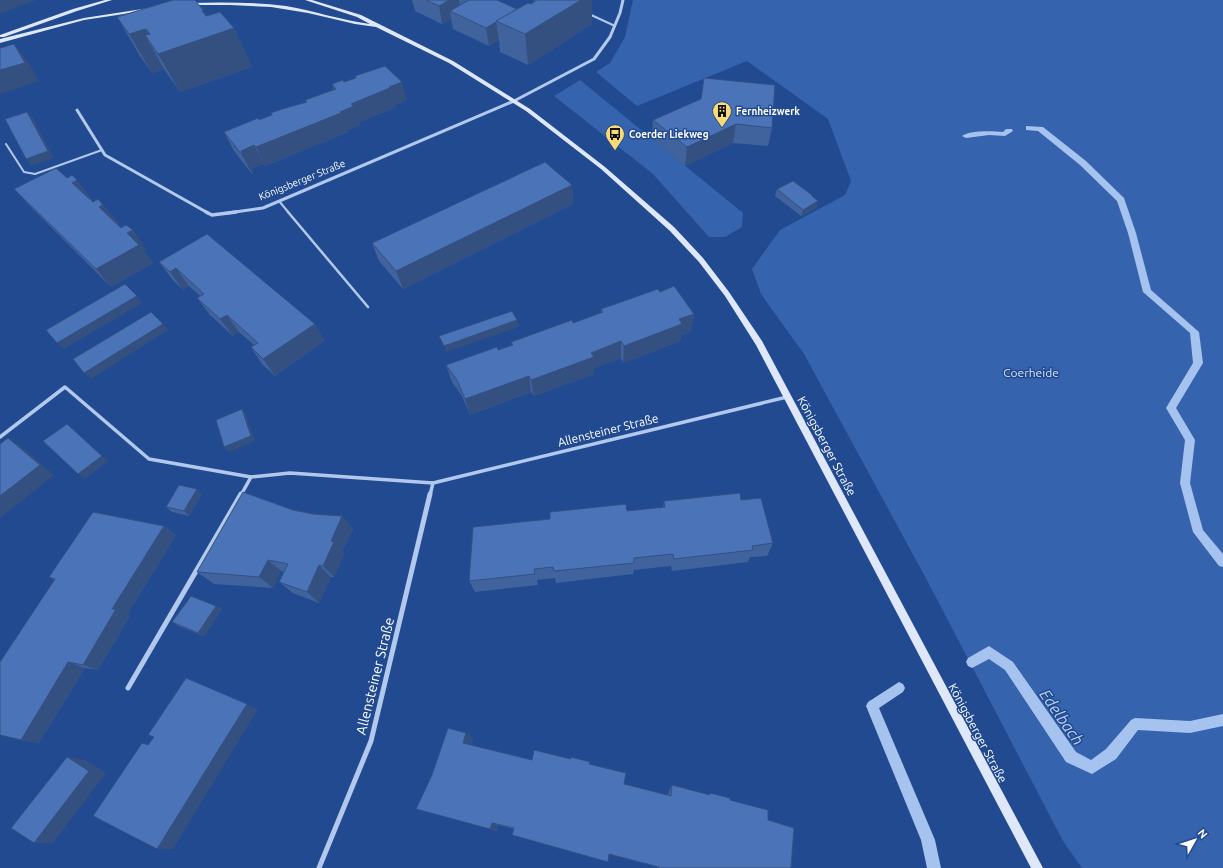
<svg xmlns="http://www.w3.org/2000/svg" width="1223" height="868" font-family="Ubuntu,sans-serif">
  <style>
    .green { fill: #3563ae }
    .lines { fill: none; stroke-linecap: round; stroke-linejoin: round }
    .stream { fill: #a6c2ee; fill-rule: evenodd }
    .lane-far1 { stroke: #b2c9ed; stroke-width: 2 }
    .lane { stroke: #b2c9ed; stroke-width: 2.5 }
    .street-far2 { stroke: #b2c9ed; stroke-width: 3 }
    .street-far1 { stroke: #b2c9ed; stroke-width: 3.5 }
    .street { stroke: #b2c9ed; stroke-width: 5 }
    .secondary { fill: #dee8fa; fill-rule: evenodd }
    .wall { fill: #40639e }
    .shaded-wall { fill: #345081 }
    .building { fill: #4a73b8; stroke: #345081 }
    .labels { text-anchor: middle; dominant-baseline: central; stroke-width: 3; stroke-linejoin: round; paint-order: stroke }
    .far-poi-label { font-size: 10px; font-weight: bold; fill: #fff; stroke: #214a90; text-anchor: start }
    .far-street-label { font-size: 10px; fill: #fff; stroke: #214a90 }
    .park-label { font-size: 12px; fill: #d8e5f9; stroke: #214a90 }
    .street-label { font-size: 12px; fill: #fff; stroke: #214a90 }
    .near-street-label { font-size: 14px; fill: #fff; stroke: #214a90 }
    .near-water-label { font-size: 16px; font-style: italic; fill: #bed3f3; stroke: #214a90 }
  </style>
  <rect width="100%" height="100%" fill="#214a90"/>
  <!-- green -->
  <g class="green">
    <polygon points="633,0 1223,0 1223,868 1082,868 1063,841 929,584 804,354 761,294 752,269 780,230 845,195 851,181 828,119 747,61 637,106 596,72 610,63 625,37"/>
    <polygon points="580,80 743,213 742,227 725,237 709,237 653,174 554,96"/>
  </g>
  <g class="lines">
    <!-- stream -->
    <g class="stream">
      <polygon points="1026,126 1043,127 1086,161 1124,198 1136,233 1151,290 1199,332 1203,363 1176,408 1195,440 1190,483 1203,530 1223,554 1223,567 1219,566 1193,532 1180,483 1185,440 1166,408 1193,363 1190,333 1143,292 1128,233 1117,201 1080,165 1038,131 1026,130"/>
      <path d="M1006,129H1012L1013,131L1005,136L989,135L966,138L962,136C970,130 993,131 1003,132Z"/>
      <polygon points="989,646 1013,662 1076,752 1091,760 1106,749 1131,720 1135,718 1190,721 1223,714 1223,726 1190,733 1138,730 1116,759 1092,774 1066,762 1005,670 989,659 972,668 968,666 966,662 968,658"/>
      <polygon points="899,682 903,684 905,688 903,692 879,708 935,840 941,868 927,868 921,840 866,706 868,702"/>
    </g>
    <!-- lane-far1 -->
    <g class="lane-far1">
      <polyline points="589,14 615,26"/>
      <polyline points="6,144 24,172 35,174 102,150"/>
      <polyline points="279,201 289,213"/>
    </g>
    <!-- lane -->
    <polyline class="lane" points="288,212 368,307"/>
    <!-- street-far2 -->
    <g class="street-far2">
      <polyline points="77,110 105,155 208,213"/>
      <polyline points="228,213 263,208 514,101 594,59 610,37 620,13 623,0"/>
    </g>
    <!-- street-far1 -->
    <g class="street-far1">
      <polyline points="206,212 212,215 236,212"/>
      <polyline points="0,437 65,387 149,459 251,477 290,473 433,483"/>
      <polyline points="241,495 251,477"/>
      <polyline points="430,495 433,483 787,397"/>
    </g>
    <!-- street -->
    <g class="street">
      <polyline points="128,688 241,494"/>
      <polyline points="319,868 371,741 430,494"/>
    </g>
    <!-- secondary -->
    <g class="secondary">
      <polygon points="105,0 112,0 77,11 4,37 0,37 0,35 73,9"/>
      <path d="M305,0H312L361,15L453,61L530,109L605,167L674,227L703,258L729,292L762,341L1043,868H1031L756,345L725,296L699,262L670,231L601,169L526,111L449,63L376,27L355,24L308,13L271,7L230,5H188L186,4L188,3C221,2 253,2 286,6C314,11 341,20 370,24L357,17Z"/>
      <polygon points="155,7 157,8 157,9 84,20 0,43 0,39 84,18"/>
    </g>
  </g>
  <!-- wall -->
  <g class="wall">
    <polygon points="412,0 497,0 517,9 531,4 534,1 534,0 592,0 592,24 528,65 500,52 499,40 489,46 453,29 451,19 442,24 415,11"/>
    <polygon points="204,11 207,16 234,28 252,67 180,92 164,69 152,73 140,56 117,17"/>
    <polygon points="355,76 407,100 395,105 396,107 359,122 360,125 347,130 348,132 265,166 264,164 251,169 253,173 252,174 234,151 224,132 271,115 271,113 306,102 305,100 334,90 332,84 344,82 355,78"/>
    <polygon points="701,99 772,128 768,146 733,143 685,166 652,139 653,120"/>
    <polygon points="67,178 92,199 90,200 93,202 103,205 118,223 117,224 146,249 143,250 153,263 111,287 31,207 14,189"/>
    <polygon points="572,185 573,204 403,289 379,261 372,243"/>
    <polygon points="777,189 811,196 818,201 816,208 801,216 775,196"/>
    <polygon points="159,262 315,324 324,341 275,376 262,364 251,347 254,345 239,332 233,336 210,315 197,298 200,296 189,286 183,290 172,279"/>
    <polygon points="660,292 694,314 691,331 681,335 680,341 623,363 621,358 594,368 594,374 534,396 531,392 470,415 462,396 452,382 446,365 498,350 512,345 511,342 573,323 601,313 601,309"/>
    <polygon points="202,494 189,516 172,512 166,507"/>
    <polygon points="741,500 773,543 767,556 750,557 748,562 672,571 671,566 634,570 633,574 556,583 555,578 537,580 538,585 475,592 469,581 627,511 663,507 664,501"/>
    <polygon points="293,510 313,514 342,516 353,529 342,551 344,554 334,577 331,577 319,603 293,593 279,582 284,572 281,571 273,588 214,584 197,572"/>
    <polygon points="164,526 176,535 127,615 130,616 98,670 85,668 39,743 21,740 54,580 49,577"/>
    <polygon points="216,606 222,609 204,636 178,626 172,622"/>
    <polygon points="466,733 473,738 471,745 532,760 571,759 590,762 590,764 624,784 668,795 670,789 672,785 708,795 710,793 730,800 768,820 791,868 657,868 657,867 498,825 496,831 490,829 432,775"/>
  </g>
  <!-- shaded-wall -->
  <g class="shaded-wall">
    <polygon points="0,0 36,0 0,14"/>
    <polygon points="449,0 459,0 461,14 450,11 451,19 442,24 439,6"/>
    <polygon points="581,0 592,0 592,24 528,65 525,34"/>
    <polygon points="202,11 204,11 216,34 234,28 252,67 180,92 158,54 145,35 164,69 152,73 129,34 146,29 160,53"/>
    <polygon points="496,22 499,40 489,46 486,28"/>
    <polygon points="14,44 28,62 39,81 0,94 0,70"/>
    <polygon points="402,82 407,100 395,105 396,107 359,122 360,125 347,130 348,132 265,166 256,147 340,112 351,104 389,87"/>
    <polygon points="27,112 33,118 54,158 31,166 26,159"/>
    <polygon points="736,124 733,143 685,166 687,147"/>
    <polygon points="254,145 264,164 251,169 253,173 252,174 242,155 241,151"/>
    <polygon points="77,180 92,199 87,201 72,183"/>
    <polygon points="572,185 573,204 403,289 396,271"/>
    <polygon points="818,201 816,208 801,216 803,210"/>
    <polygon points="103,205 118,223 113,225 99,207"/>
    <polygon points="133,230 146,249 143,250 153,263 111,287 96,269 127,233"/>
    <polygon points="176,268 189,286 183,290 170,272"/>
    <polygon points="137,296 142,303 64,349 57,343"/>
    <polygon points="694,314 691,331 681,335 680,341 623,363 624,346 679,319"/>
    <polygon points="227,315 239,332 233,336 220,319"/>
    <polygon points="517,320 519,327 446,352 444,346"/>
    <polygon points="163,324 168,330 91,379 84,373"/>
    <polygon points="315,324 324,341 275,376 263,359"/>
    <polygon points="621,341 621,358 594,368 594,374 534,396 531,380 591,353"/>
    <polygon points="529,376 531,392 470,415 465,399"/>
    <polygon points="242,409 246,415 255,441 229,452 224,447"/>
    <polygon points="67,424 108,461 85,479 78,474"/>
    <polygon points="8,438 23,448 54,475 0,518 0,496"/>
    <polygon points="197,489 202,494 189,516 184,511"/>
    <polygon points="342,516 353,529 342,551 344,554 334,577 323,566 331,541"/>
    <polygon points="164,526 176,535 127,615 130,616 98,670 83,665 112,609"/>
    <polygon points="268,560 281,571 273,588 259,577"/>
    <polygon points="319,565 331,577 319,603 307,592"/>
    <polygon points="216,606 222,609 204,636 198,633"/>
    <polygon points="68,662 85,668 39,743 21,740"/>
    <polygon points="186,678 258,709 173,849 157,849"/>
    <polygon points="466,733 473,738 470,748 463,743"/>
    <polygon points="67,757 85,760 106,773 53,843 34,843"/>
    <polygon points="492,823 498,825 496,831 490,829"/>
  </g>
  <!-- building -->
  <g class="building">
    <polygon points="173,0 195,0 204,11 202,11 206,16 220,12 234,28 158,54 145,35 150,34 146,29 129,34 117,17"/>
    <polygon points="426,0 449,0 439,6"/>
    <polygon points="469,0 497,0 517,9 486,28 450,11"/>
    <polygon points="537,0 581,0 525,34 496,21 528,3 531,4"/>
    <polygon points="14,44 25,63 0,70 0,48"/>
    <polygon points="385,66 402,82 389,87 390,88 351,104 354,106 340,112 341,113 256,147 254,145 241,151 243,155 242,155 224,132 258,118 259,120 272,115 271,113 282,109 307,102 305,100 336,89 332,84 343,80 344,82 356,78 355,76"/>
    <polygon points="704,78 775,85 772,128 736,124 687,147 653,120 701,99"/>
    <polygon points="27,112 48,151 26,159 5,119"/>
    <polygon points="545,162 572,185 396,271 372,243"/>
    <polygon points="56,168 67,178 72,175 77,180 72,183 93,202 98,199 103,205 99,207 121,228 126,225 133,230 127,233 139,245 96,269 14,189"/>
    <polygon points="793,181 812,195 811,195 818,201 803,210 777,189"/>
    <polygon points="207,234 315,324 263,359 251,347 258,343 227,315 220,319 197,298 204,294 176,268 170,272 159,262"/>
    <polygon points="125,284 137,296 57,343 46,330"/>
    <polygon points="674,286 694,314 679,319 682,324 624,346 621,341 591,353 594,357 531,380 529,376 465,399 457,380 446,365 497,347 498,350 513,345 511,342 572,320 573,323 603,312 601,309 658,289 660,292"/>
    <polygon points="512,311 517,320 444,346 439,336"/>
    <polygon points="151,312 163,324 84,373 73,359"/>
    <polygon points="242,409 251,436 224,447 216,420"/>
    <polygon points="67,424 102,456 78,474 43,441"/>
    <polygon points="8,438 40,465 0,496 0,444"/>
    <polygon points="179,485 197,489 184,511 166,507"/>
    <polygon points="243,492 293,510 313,514 342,516 331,541 334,542 323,566 319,565 307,592 279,582 288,564 268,560 259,577 197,572"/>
    <polygon points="740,493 741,500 761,498 773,543 752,546 753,550 674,559 673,554 634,558 634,563 554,571 553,567 534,569 535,574 469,581 473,527 550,519 550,512 626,504 627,511 665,507 664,501"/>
    <polygon points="93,512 164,526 112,609 116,609 83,665 68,662 21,740 0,735 0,662 55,579 49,577"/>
    <polygon points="191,596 216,606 198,633 172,622"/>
    <polygon points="186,678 247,704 157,849 93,816 142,743 148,745 154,737 148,735"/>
    <polygon points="448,728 466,733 463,743 532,760 534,750 571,759 571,757 590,762 589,764 626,773 624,784 671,796 672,785 710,795 710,793 730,798 730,800 768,810 768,820 794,828 791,868 659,868 659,867 609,854 608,862 512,835 514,828 492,823 490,829 416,809 432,775"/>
    <polygon points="67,757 89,771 34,843 11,828"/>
  </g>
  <!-- icons -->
  <defs>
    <symbol id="building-pin" viewBox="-11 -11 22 30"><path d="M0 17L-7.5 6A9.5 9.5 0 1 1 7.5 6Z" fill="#f9db74" stroke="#214a90"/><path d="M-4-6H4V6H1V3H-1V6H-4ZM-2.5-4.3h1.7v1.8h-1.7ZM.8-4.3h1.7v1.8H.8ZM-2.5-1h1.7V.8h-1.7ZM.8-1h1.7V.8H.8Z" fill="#111"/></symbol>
    <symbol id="bus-pin" viewBox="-11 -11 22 30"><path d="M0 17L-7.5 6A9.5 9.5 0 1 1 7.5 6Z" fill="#f9db74" stroke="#214a90"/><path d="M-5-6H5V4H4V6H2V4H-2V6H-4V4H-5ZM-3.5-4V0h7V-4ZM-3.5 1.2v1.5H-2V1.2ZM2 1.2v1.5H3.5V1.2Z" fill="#111"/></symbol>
  </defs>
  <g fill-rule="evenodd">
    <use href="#building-pin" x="711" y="100" width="22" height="30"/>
    <use href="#bus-pin" x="604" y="123" width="22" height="30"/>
  </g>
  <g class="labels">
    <!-- far-poi labels -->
    <g class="far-poi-label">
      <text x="736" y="111">Fernheizwerk</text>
      <text x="629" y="134">Coerder Liekweg</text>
    </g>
    <!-- far-street labels -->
    <g class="far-street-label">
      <text transform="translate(302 180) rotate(-22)">Königsberger Straße</text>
    </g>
    <!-- park labels -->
    <g class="park-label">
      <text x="1031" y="372">Coerheide</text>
    </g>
    <!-- street labels -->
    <g class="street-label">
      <text transform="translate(608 430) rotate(-14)">Allensteiner Straße</text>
      <text transform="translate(827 446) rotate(62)">Königsberger Straße</text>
      <text transform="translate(978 733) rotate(62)">Königsberger Straße</text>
    </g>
    <!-- near-street labels -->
    <g class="near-street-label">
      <text transform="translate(375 676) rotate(-76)">Allensteiner Straße</text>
    </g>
    <!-- near-water labels -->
    <g class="near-water-label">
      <text transform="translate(1062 717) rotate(55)">Edelbach</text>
    </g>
  </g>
  <!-- north arrow -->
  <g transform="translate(1195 840) rotate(51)" stroke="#214a90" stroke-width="3" paint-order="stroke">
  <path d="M0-3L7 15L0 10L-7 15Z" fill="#ffffff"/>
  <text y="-6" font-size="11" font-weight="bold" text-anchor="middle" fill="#ffffff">N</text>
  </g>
</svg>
